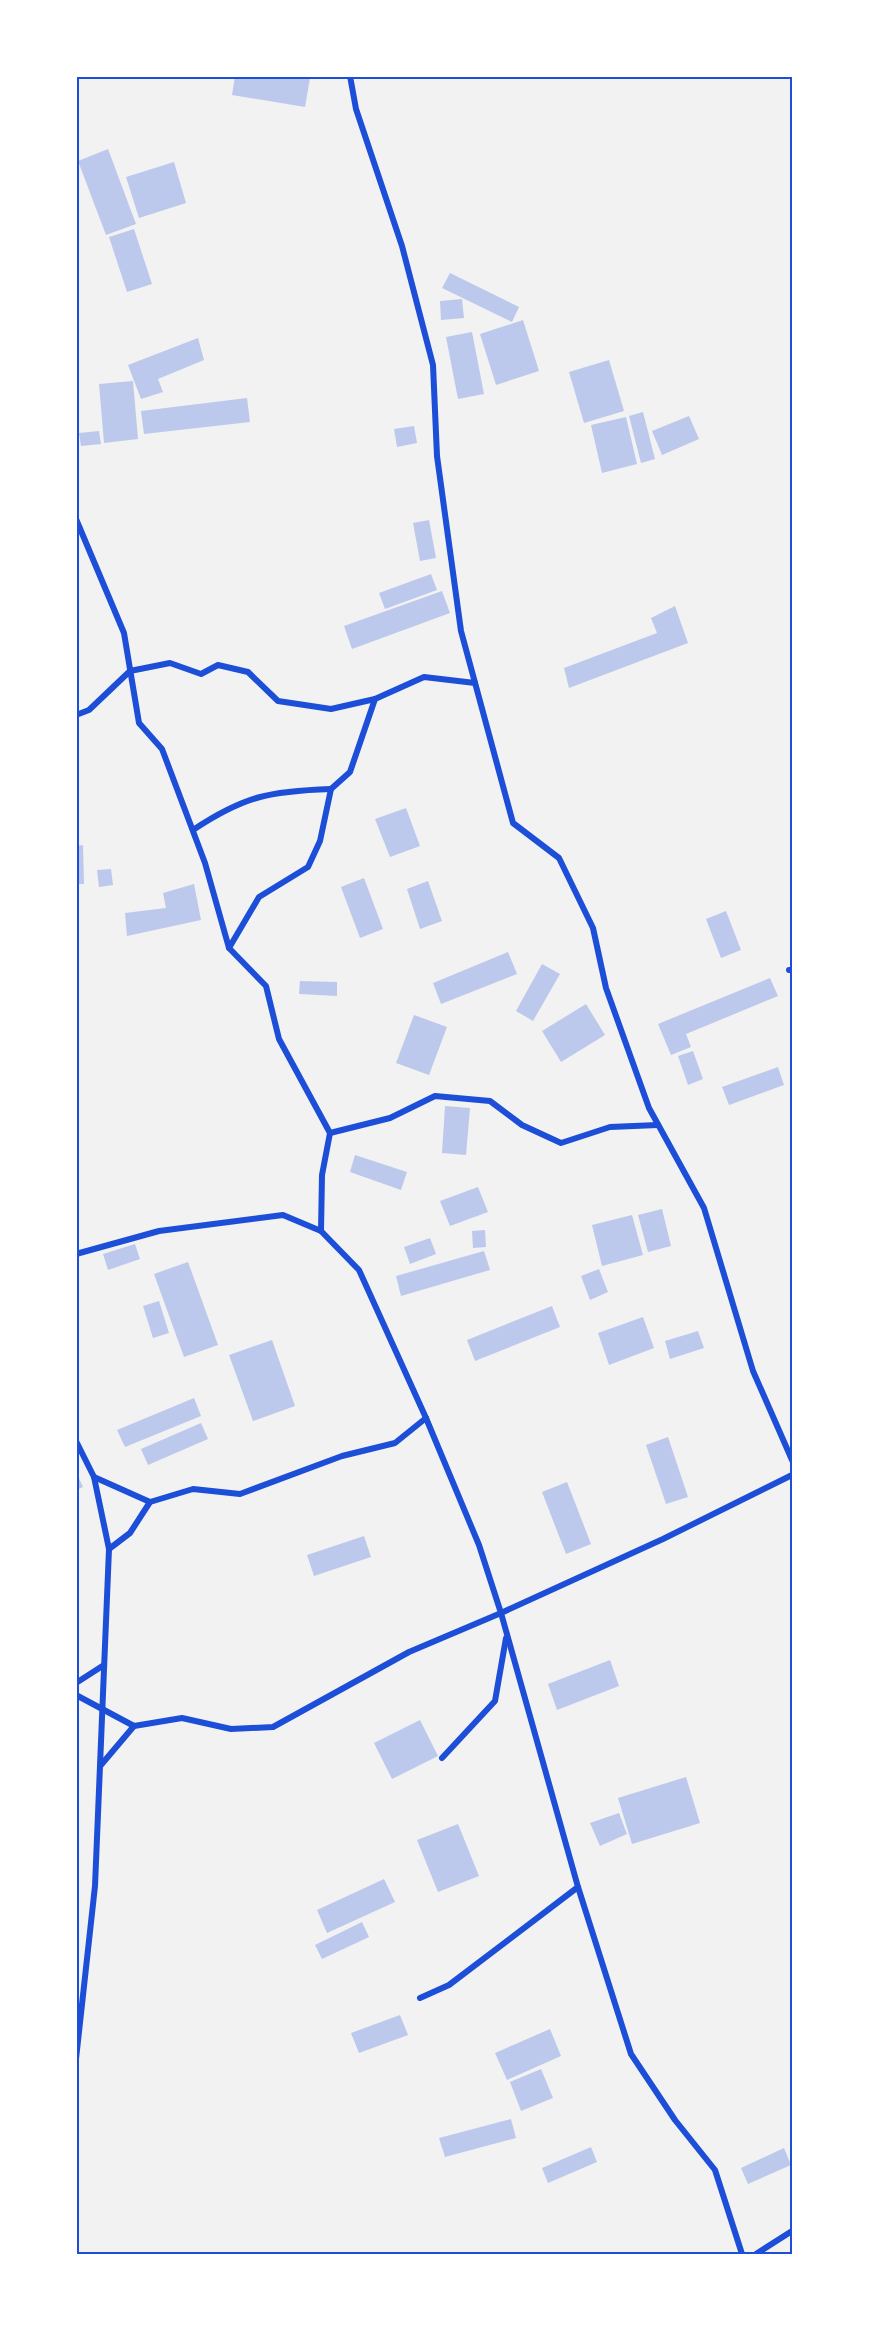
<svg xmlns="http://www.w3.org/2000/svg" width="869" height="2331" font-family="'Open Sans',sans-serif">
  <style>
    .building { fill: #bdc9ec }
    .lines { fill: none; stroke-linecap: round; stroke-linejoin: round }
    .minor { stroke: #1d4ed8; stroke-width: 6 }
    .neatline { fill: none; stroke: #1d4ed8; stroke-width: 2 }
  </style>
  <rect width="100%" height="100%" fill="#f2f2f2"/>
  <!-- building -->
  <g class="building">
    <polygon points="235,76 310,78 305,107 232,95"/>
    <polygon points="108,149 136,224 106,235 78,161"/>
    <polygon points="174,162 186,203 139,218 126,177"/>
    <polygon points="134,229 152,284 127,292 109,237"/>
    <polygon points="450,273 519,307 512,322 442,288"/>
    <polygon points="462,299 464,318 441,320 440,301"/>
    <polygon points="523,320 539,371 496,385 480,334"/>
    <polygon points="472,332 484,394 458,399 446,337"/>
    <polygon points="198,338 204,360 158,379 163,392 141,399 128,365"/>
    <polygon points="609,360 624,411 584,423 569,372"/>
    <polygon points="133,381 138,439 104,443 99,384"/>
    <polygon points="247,398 250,422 144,434 141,411"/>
    <polygon points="643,412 655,459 641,463 629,416"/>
    <polygon points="689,416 699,439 662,455 652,431"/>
    <polygon points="626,417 637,464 602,473 591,425"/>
    <polygon points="414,426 417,443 397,447 394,429"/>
    <polygon points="99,431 101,444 81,446 79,433"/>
    <polygon points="429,520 436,558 420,561 413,523"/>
    <polygon points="431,574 437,590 385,609 379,593"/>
    <polygon points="442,591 450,613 352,649 344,626"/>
    <polygon points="675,606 688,643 569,688 564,668 657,633 651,618"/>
    <polygon points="406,808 420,846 390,857 375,819"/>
    <polygon points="83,845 84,884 76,884 76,846"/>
    <polygon points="111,869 113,885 99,887 97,870"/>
    <polygon points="364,878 383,929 360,938 341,887"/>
    <polygon points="428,881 442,921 420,929 407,889"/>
    <polygon points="194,884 201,920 127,936 125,913 166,908 163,893"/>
    <polygon points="726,911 741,950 721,958 706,919"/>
    <polygon points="508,952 517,974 441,1004 433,983"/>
    <polygon points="542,964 560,974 533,1021 516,1011"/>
    <polygon points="770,978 778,996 686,1034 691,1047 671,1055 658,1024"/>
    <polygon points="300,981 337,982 337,996 299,994"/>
    <polygon points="586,1004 605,1035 561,1062 542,1031"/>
    <polygon points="414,1015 447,1027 429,1075 396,1063"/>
    <polygon points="693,1051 703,1079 688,1085 678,1056"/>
    <polygon points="778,1067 784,1085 729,1105 722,1087"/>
    <polygon points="445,1106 470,1108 466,1155 442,1153"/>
    <polygon points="355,1155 407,1172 401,1190 350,1172"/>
    <polygon points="478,1187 488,1212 450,1226 440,1201"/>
    <polygon points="662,1209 671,1246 648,1252 638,1215"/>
    <polygon points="632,1215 643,1255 602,1266 592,1225"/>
    <polygon points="485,1230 486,1247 473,1248 472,1231"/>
    <polygon points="430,1238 436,1254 410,1264 404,1247"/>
    <polygon points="135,1244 140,1259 108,1270 103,1254"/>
    <polygon points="484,1251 490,1270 401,1296 396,1276"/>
    <polygon points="188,1262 218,1345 184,1357 154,1274"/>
    <polygon points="599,1269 608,1292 590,1300 581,1276"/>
    <polygon points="159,1301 169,1333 153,1338 143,1306"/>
    <polygon points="552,1306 560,1327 475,1361 467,1340"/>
    <polygon points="643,1317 654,1348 609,1365 598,1333"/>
    <polygon points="698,1331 704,1348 670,1359 665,1341"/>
    <polygon points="272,1340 295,1406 253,1421 229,1355"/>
    <polygon points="194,1398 201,1416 125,1447 117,1430"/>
    <polygon points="201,1423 208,1439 148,1465 141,1449"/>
    <polygon points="668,1437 688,1497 666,1504 646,1445"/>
    <polygon points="76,1472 83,1487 76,1490"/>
    <polygon points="567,1482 591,1544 566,1554 542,1492"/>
    <polygon points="364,1536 371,1557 314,1576 307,1555"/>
    <polygon points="610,1660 619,1686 557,1710 548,1684"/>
    <polygon points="420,1720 438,1756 392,1779 374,1743"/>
    <polygon points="686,1777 700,1823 632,1844 618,1798"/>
    <polygon points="619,1813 627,1834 600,1846 590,1823"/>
    <polygon points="458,1824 479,1876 438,1892 417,1840"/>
    <polygon points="384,1879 395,1902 327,1933 317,1910"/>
    <polygon points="362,1922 369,1937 322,1959 315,1945"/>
    <polygon points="400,2015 408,2035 359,2053 351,2033"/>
    <polygon points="550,2029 561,2056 507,2080 495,2053"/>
    <polygon points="541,2069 553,2098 521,2111 510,2082"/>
    <polygon points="511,2119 516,2138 445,2157 439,2138"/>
    <polygon points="591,2147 597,2162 548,2183 542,2168"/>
    <polygon points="784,2148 791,2165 748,2184 741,2168"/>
  </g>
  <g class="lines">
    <!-- minor -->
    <g class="minor">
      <polyline points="350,76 356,109 402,246 433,365 437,456 461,631 513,823 559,858 593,928 606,988 649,1108 704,1208 753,1371 792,1460"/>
      <polyline points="76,519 124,633 139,723 162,749 205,863 229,948 266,986 279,1039 330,1133 322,1175 321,1231 359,1270 426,1418 479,1545 501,1613 409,1652 273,1727 231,1729 182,1718 134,1726 76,1695"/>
      <polyline points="76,715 89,710 130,671 170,663 201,674 218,665 248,672 278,701 331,709 375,699"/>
      <path d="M193,830C244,796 270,791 331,789"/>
      <polyline points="229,948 259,897 308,867 320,841 331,789 350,772 375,699 424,677 475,683"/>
      <polyline points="789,970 792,970"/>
      <polyline points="330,1133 390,1118 435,1096 490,1101 522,1125 561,1143 610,1127 658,1125"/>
      <polyline points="76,1254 159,1231 283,1215 321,1231"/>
      <polyline points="76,1441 94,1477 109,1549 95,1886 76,2059"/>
      <polyline points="94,1477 150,1502"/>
      <polyline points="109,1549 130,1533 150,1502 193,1489 240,1494 342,1456 395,1443 426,1418"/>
      <polyline points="76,1683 104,1665"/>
      <polyline points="442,1758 495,1701 506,1638"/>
      <polyline points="101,1765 134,1726"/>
      <polyline points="420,1998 449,1985 578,1887"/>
      <polyline points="742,2254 715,2170 675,2120 631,2054 578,1887 501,1613 663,1539 792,1475"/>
      <polyline points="756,2254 792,2231"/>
    </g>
  </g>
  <!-- border -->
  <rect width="869" height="2331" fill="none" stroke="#ffffff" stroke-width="156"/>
  <rect x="78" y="78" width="713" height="2175" class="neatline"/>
</svg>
